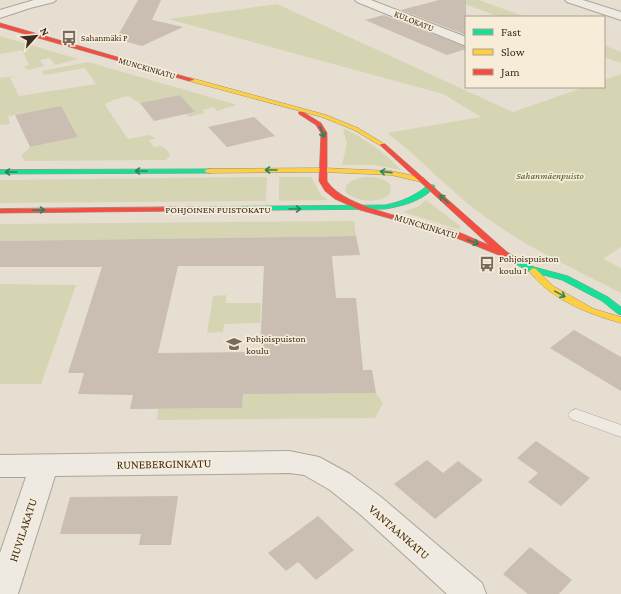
<svg xmlns="http://www.w3.org/2000/svg" width="621" height="594" font-family="'Crimson Pro',serif">
  <style>
    .green { fill: #d6d5b3 }
    .building { fill: #cabdb1; fill-rule: evenodd }
    .lines { fill: none; stroke-linecap: round; stroke-linejoin: round }
    .lane-casing { stroke: #aba499; stroke-width: 1 }
    .street-casing { stroke: #aba499; stroke-width: 2 }
    .fast-casing { stroke: #9b9388; stroke-width: 1 }
    .slow-casing { stroke: #9b9388; stroke-width: 1 }
    .jam-casing { stroke: #9b9388; stroke-width: 1 }
    .lane { fill: #eeeae2; fill-rule: evenodd }
    .street { fill: #eeeae2; fill-rule: evenodd }
    .fast { fill: #16e098; fill-rule: evenodd }
    .slow { fill: #ffcf43; fill-rule: evenodd }
    .jam { fill: #f24e42; fill-rule: evenodd }
    .oneway { stroke: #28865c }
    .labels { text-anchor: middle; dominant-baseline: central; stroke-width: 3.5; stroke-linejoin: round; paint-order: stroke }
    .far-street-label { font-size: 9px; fill: #3b2c20; stroke: #f6ecd8 }
    .far-poi-label { font-size: 9px; fill: #3b2c20; stroke: #f6ecd8; text-anchor: start }
    .park-label { font-size: 10px; font-style: italic; fill: #4c5727; stroke: #f6ecd8 }
    .street-label { font-size: 10px; fill: #3b2c20; stroke: #f6ecd8 }
    .poi-label { font-size: 10px; fill: #3b2c20; stroke: #f6ecd8; text-anchor: start }
    .near-street-label { font-size: 12px; fill: #3b2c20; stroke: #f6ecd8 }
  </style>
  <rect width="100%" height="100%" fill="#e6ded0"/>
  <!-- green -->
  <g class="green">
    <polygon points="454,0 479,0 526,17 499,17"/>
    <path d="M277,4L513,112L585,87H604V80L621,74V247L603,259L621,268V293C574,269 526,247 484,216C449,191 421,158 387,133L481,117L443,94L168,19Z"/>
    <polygon points="0,36 78,59 55,65 50,58 40,60 44,66 27,70 24,66 29,65 22,50 0,54"/>
    <polygon points="604,45 621,52 621,63 604,57"/>
    <polygon points="88,62 234,104 236,105 217,111 214,107 202,110 205,113 189,117 186,114 195,112 180,95 140,103 128,96 113,100 105,104 107,108 128,139 149,135 156,138 149,140 154,147 162,146 168,151 170,156 166,160 25,161 21,156 30,147 78,137 68,118 43,110 8,116 10,124 0,125 0,78 17,76 10,78 19,96 96,84 85,68 44,75 42,71"/>
    <path d="M345,129C366,139 385,153 401,170L374,165H342L347,143L343,130Z"/>
    <polygon points="267,177 266,201 0,203 0,180"/>
    <polygon points="279,177 311,177 321,195 327,200 279,201"/>
    <path d="M364,177C374,177 385,177 391,186L390,194C378,204 358,202 346,193C343,182 355,179 364,177Z"/>
    <polygon points="426,200 460,226 461,228 457,229 403,212 419,206"/>
    <polygon points="354,221 356,236 0,241 0,224"/>
    <polygon points="0,284 76,285 41,384 0,384"/>
    <polygon points="226,295 226,303 261,303 260,323 224,324 223,332 207,333 213,296"/>
    <polygon points="376,393 383,403 375,418 157,420 158,409 242,408 243,394"/>
  </g>
  <!-- building -->
  <g class="building">
    <polygon points="138,0 161,0 152,20 183,27 142,46 116,39"/>
    <polygon points="439,0 466,0 466,35 401,10"/>
    <polygon points="384,15 466,47 466,49 447,55 365,20"/>
    <polygon points="180,95 195,112 154,121 140,103"/>
    <polygon points="61,106 78,137 30,147 15,115"/>
    <polygon points="254,117 275,136 227,147 208,127"/>
    <path d="M356,236L360,255L332,256L336,298H356L363,370H372L376,393L243,394L242,408L130,409L133,395L78,394L84,373H68L102,267H0V241ZM178,266H264L260,352L158,353Z"/>
    <polygon points="574,330 621,357 621,391 550,348"/>
    <polygon points="536,441 590,478 561,506 528,482 538,473 517,458"/>
    <polygon points="427,460 443,473 458,461 483,480 435,519 394,484"/>
    <polygon points="178,496 171,545 139,545 141,534 60,534 70,497"/>
    <polygon points="318,516 354,550 316,580 298,562 286,571 268,553"/>
    <polygon points="530,547 572,580 559,594 528,594 503,574"/>
  </g>
  <g class="lines">
    <defs>
      <polygon id="lane" points="576,409 621,425 621,437 571,419 568,415 571,411"/>
      <g id="street">
        <polygon points="34,0 56,0 54,2 30,8 0,18 0,10"/>
        <polygon points="355,0 371,0 466,37 466,46 357,2"/>
        <polygon points="565,0 583,0 621,12 621,20 567,2"/>
        <polygon points="289,451 319,457 350,474 381,497 482,583 486,594 447,594 361,515 330,490 304,475 289,473 55,476 18,594 0,594 0,553 26,477 0,477 0,455"/>
      </g>
      <g id="fast">
        <polygon points="208,169 211,169 211,173 0,174 0,170"/>
        <path d="M428,185H434L435,187C422,201 403,206 385,209L176,211L172,209L176,207L385,205C401,202 415,196 428,185Z"/>
        <polygon points="517,258 534,267 568,276 608,297 621,307 621,315 618,314 602,301 562,280 528,271 514,263 513,261 514,259"/>
      </g>
      <g id="slow">
        <polygon points="191,78 326,115 358,128 386,145 385,146 381,146 354,130 322,117 189,81 189,79"/>
        <polygon points="324,168 391,171 424,178 425,180 421,182 391,175 324,172 208,173 204,171 208,169"/>
        <path d="M533,268L536,269L553,286L594,309L621,317V323C588,314 550,299 529,271Z"/>
      </g>
      <g id="jam">
        <polygon points="0,23 193,79 194,80 189,81 0,27"/>
        <path d="M299,112H303L321,123L327,133V181C345,210 422,220 455,231C467,235 478,241 489,245L380,145L381,144H385L507,252L521,261L520,263H514L501,256L449,235L360,210L335,199L325,191L319,181L321,133L316,125L299,114Z"/>
        <polygon points="176,207 180,209 179,211 0,213 0,209"/>
      </g>
    </defs>
    <!-- lane casing -->
    <use href="#lane" class="lane-casing"/>
    <!-- street casing -->
    <use href="#street" class="street-casing"/>
    <!-- fast casing -->
    <use href="#fast" class="fast-casing"/>
    <!-- slow casing -->
    <use href="#slow" class="slow-casing"/>
    <!-- jam casing -->
    <use href="#jam" class="jam-casing"/>
    <!-- lane -->
    <use href="#lane" class="lane"/>
    <!-- street -->
    <use href="#street" class="street"/>
    <!-- fast -->
    <use href="#fast" class="fast"/>
    <!-- slow -->
    <use href="#slow" class="slow"/>
    <!-- jam -->
    <use href="#jam" class="jam"/>
  </g>
  <!-- one-way arrows -->
  <defs><path id="oneway-shaft" d="M-6 0H5M1.5-3L5.5 0L1.5 3" fill="none" stroke-width="1.6" stroke-linecap="round" stroke-linejoin="round"/></defs>
  <g class="oneway">
    <use href="#oneway-shaft" transform="translate(322 132) rotate(69)"/>
    <use href="#oneway-shaft" transform="translate(271 170) rotate(180)"/>
    <use href="#oneway-shaft" transform="translate(141 171) rotate(180)"/>
    <use href="#oneway-shaft" transform="translate(11 172) rotate(180)"/>
    <use href="#oneway-shaft" transform="translate(386 172) rotate(-174)"/>
    <use href="#oneway-shaft" transform="translate(444 199) rotate(-137)"/>
    <use href="#oneway-shaft" transform="translate(295 209)"/>
    <use href="#oneway-shaft" transform="translate(39 210)"/>
    <use href="#oneway-shaft" transform="translate(473 242) rotate(22)"/>
    <use href="#oneway-shaft" transform="translate(560 294) rotate(29)"/>
  </g>
  <!-- icons -->
  <defs>
    <symbol id="bus-bare" viewBox="-9 -9 18 18"><path d="M-5-6H5V4H4V6H2V4H-2V6H-4V4H-5ZM-3.5-4V0h7V-4ZM-3.5 1.2v1.5H-2V1.2ZM2 1.2v1.5H3.5V1.2Z" fill="#776a5e" stroke="#f6ecd8" stroke-width="2.5" paint-order="stroke"/></symbol>
    <symbol id="school-bare" viewBox="-9 -9 18 18"><path d="M0-5L7-2L0 1L-7-2ZM-4 1L0 2.5L4 1V4Q0 6-4 4Z" fill="#776a5e" stroke="#f6ecd8" stroke-width="2.5" paint-order="stroke"/></symbol>
  </defs>
  <g fill-rule="evenodd">
    <use href="#bus-bare" x="58" y="27" width="22" height="22"/>
    <use href="#bus-bare" x="476" y="253" width="22" height="22"/>
    <use href="#school-bare" x="223" y="333" width="22" height="22"/>
  </g>
  <g class="labels">
    <!-- far-street labels -->
    <g class="far-street-label">
      <text transform="translate(414 21) rotate(22)">KULOKATU</text>
      <text transform="translate(147 68) rotate(16)">MUNCKINKATU</text>
    </g>
    <!-- far-poi labels -->
    <g class="far-poi-label">
      <text x="81" y="38">Sahanmäki P</text>
    </g>
    <!-- park labels -->
    <g class="park-label">
      <text x="550" y="175">Sahanmäenpuisto</text>
    </g>
    <!-- street labels -->
    <g class="street-label">
      <text x="218" y="209">POHJOINEN PUISTOKATU</text>
      <text transform="translate(426 226) rotate(17)">MUNCKINKATU</text>
    </g>
    <!-- poi labels -->
    <g class="poi-label">
      <text x="499" y="258">Pohjoispuiston<tspan x="499" dy="12">koulu I</tspan></text>
      <text x="246" y="338">Pohjoispuiston<tspan x="246" dy="12">koulu</tspan></text>
    </g>
    <!-- near-street labels -->
    <g class="near-street-label">
      <text transform="translate(164 464) rotate(-1)">RUNEBERGINKATU</text>
      <text transform="translate(23 530) rotate(-72)">HUVILAKATU</text>
      <text transform="translate(399 532) rotate(41)">VANTAANKATU</text>
    </g>
  </g>
  <!-- legend -->
  <rect x="465" y="16" width="140" height="72" fill="#f6ecd8" stroke="#ab9f8e"/>
  <rect x="473" y="29" width="20" height="6" fill="#16e098" stroke="#ab9f8e"/>
  <text x="501" y="36" font-size="12" fill="#3b2c20">Fast</text>
  <rect x="473" y="49" width="20" height="6" fill="#ffcf43" stroke="#ab9f8e"/>
  <text x="501" y="56" font-size="12" fill="#3b2c20">Slow</text>
  <rect x="473" y="69" width="20" height="6" fill="#f24e42" stroke="#ab9f8e"/>
  <text x="501" y="76" font-size="12" fill="#3b2c20">Jam</text>
  <!-- north arrow -->
  <g transform="translate(36 36) rotate(63)" stroke="#f6ecd8" stroke-width="3" paint-order="stroke">
  <path d="M0-3L7 15L0 10L-7 15Z" fill="#3b2c20"/>
  <text y="-6" font-size="11" font-weight="bold" text-anchor="middle" fill="#3b2c20">N</text>
  </g>
</svg>
